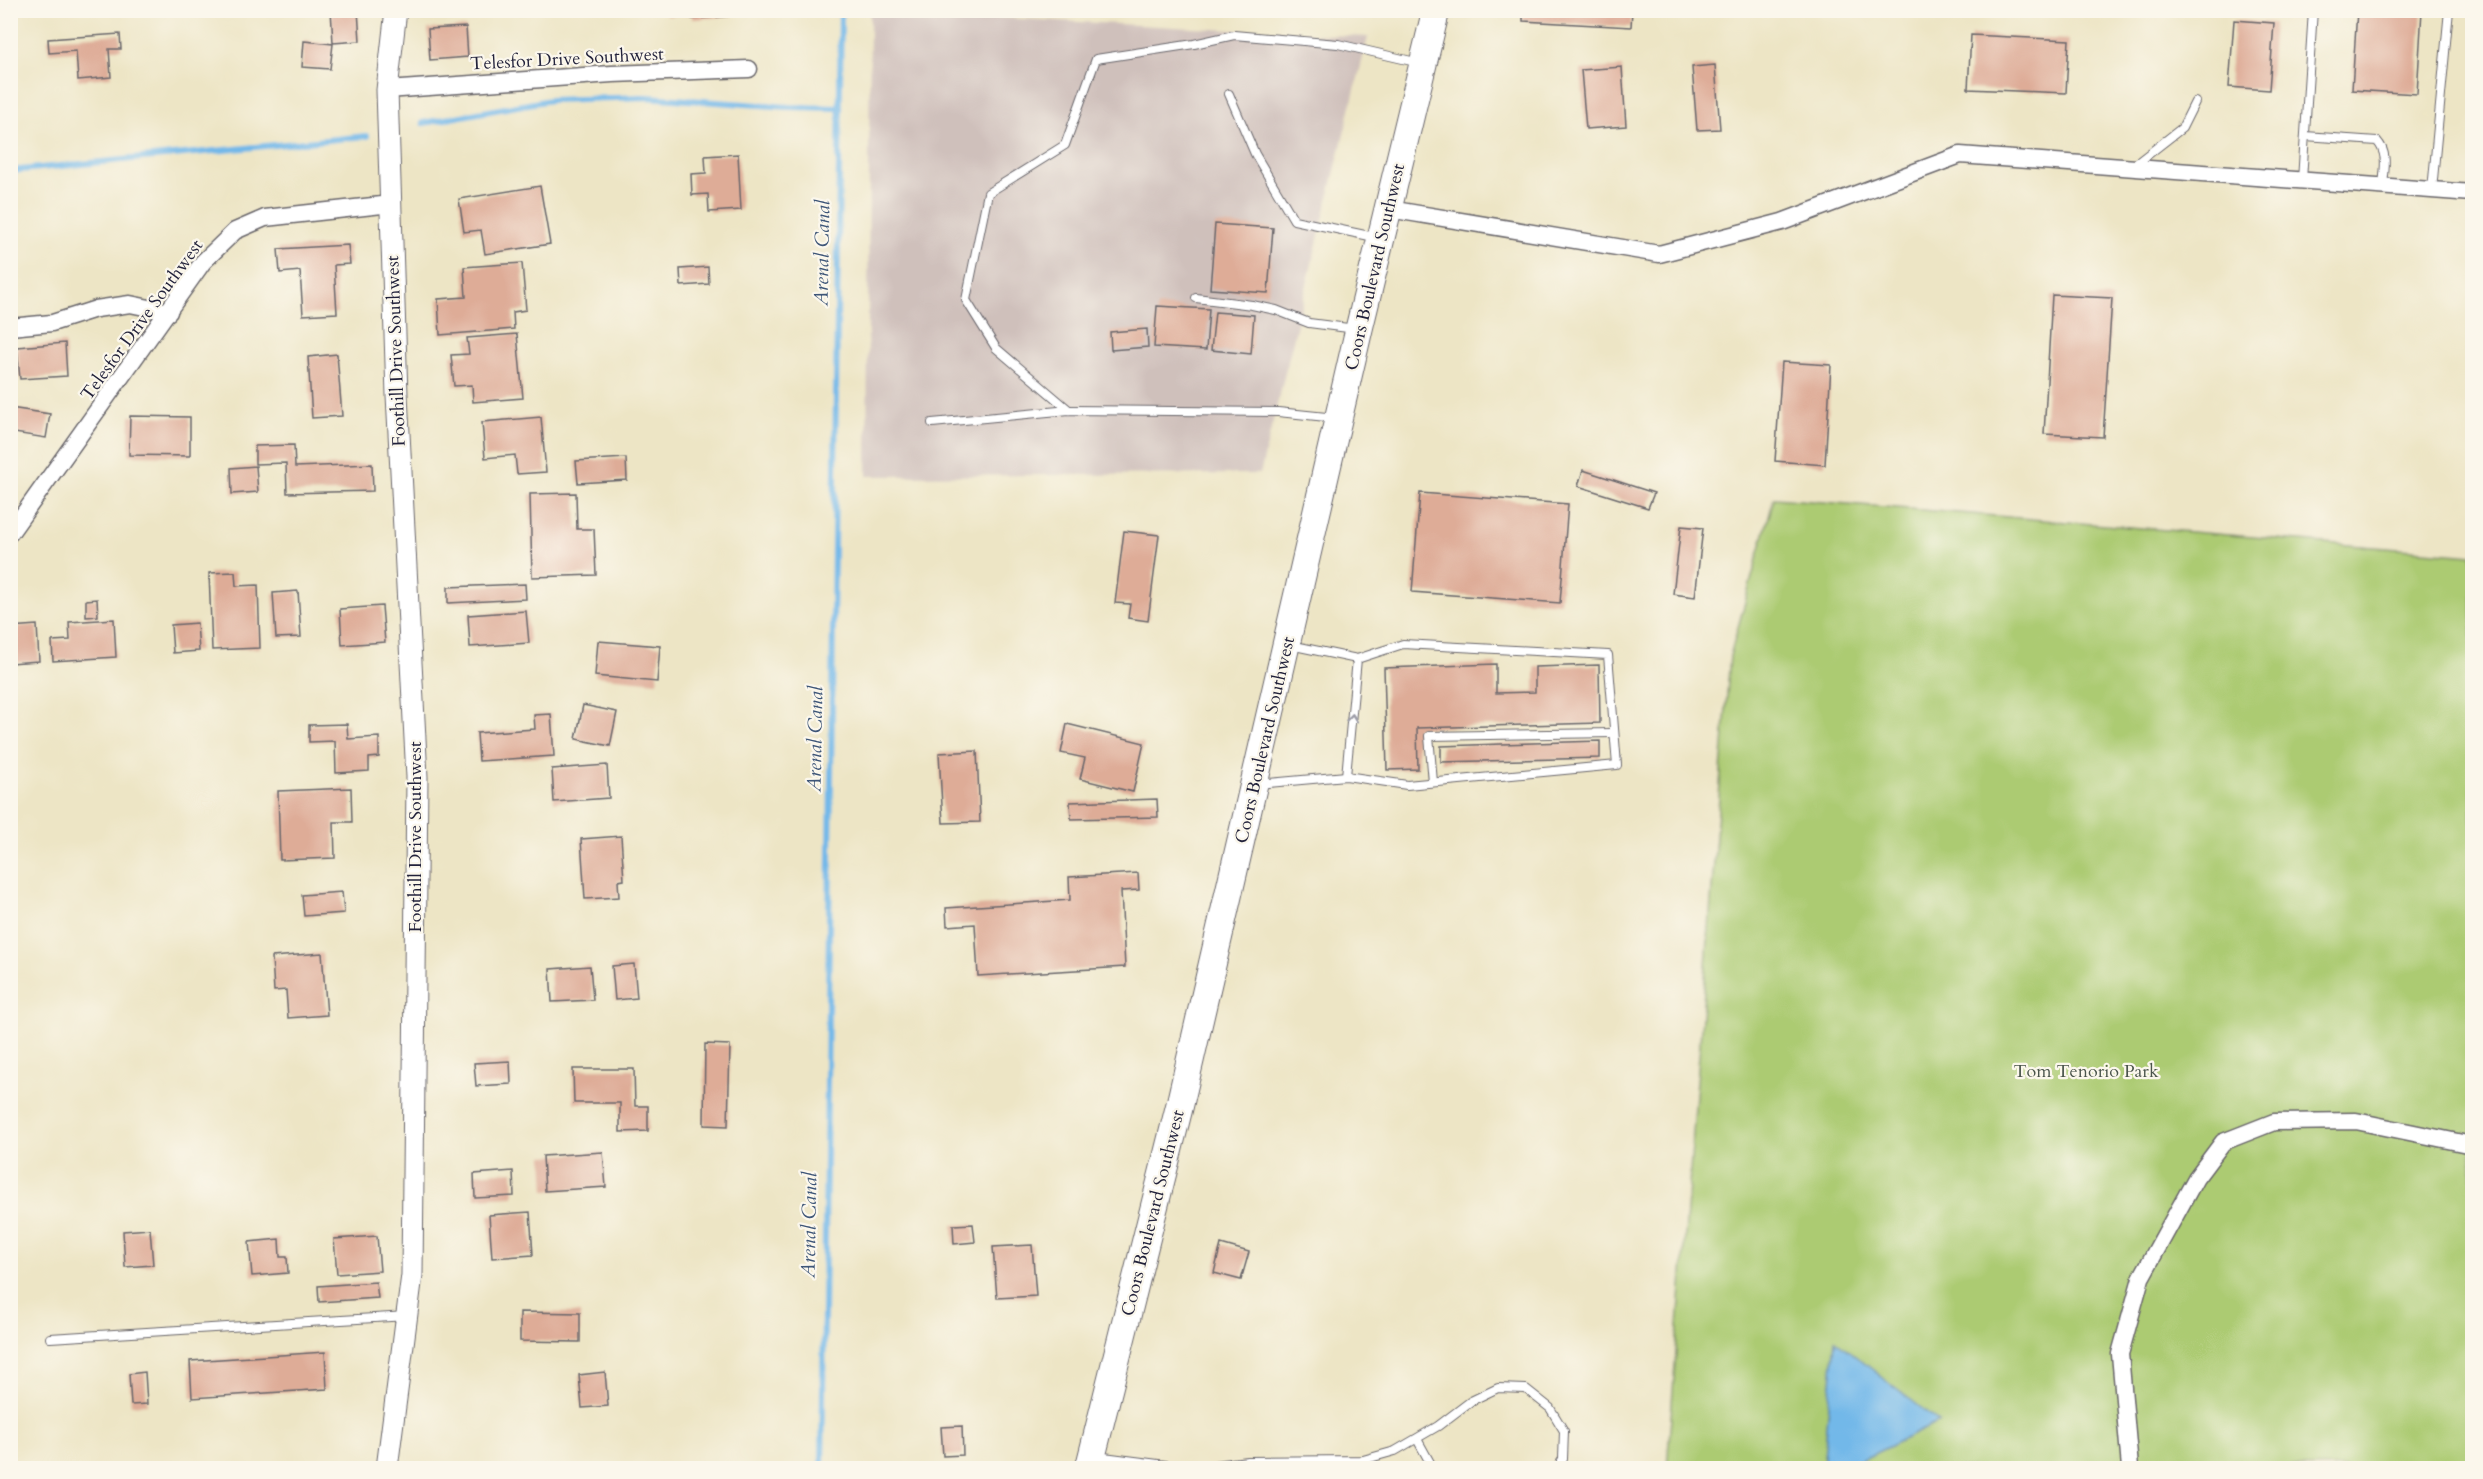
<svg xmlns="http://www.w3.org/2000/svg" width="2483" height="1479" font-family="Cardo,serif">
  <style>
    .industrial { fill: #cfc0bb }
    .green { fill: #accb72; stroke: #677656; stroke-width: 1.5 }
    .water { fill: #72b8e9; stroke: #4a6d92; stroke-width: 1.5 }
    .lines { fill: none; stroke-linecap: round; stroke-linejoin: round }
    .stream { stroke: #72b8e9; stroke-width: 6 }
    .building { fill: #deac97 }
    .service-casing { stroke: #69666b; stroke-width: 10 }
    .minor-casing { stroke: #69666b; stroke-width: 19 }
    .tertiary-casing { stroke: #69666b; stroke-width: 23 }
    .primary-casing { stroke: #69666b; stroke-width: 29 }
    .service { stroke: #fff; stroke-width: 8 }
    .minor { stroke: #fff; stroke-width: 16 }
    .tertiary { stroke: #fff; stroke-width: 21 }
    .primary { stroke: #fff; stroke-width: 27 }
    .oneway { stroke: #9c9ca7 }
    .labels { text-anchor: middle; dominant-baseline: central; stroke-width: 4.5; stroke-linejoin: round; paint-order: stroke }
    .street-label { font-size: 18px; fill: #22223b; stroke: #fbf7ec }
    .park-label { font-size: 18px; fill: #4b554c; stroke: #fbf7ec }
    .water-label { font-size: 20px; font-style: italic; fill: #3e5678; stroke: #fbf7ec }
  </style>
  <rect width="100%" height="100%" fill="#fbf7ec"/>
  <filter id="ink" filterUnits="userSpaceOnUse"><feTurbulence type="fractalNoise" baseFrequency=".0167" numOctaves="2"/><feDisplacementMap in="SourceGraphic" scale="12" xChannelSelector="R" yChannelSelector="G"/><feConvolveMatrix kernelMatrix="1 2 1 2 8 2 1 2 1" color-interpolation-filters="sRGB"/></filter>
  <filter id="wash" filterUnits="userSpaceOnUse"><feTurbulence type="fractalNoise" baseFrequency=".008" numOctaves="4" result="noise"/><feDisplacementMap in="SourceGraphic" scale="24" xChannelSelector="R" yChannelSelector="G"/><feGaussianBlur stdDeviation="1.35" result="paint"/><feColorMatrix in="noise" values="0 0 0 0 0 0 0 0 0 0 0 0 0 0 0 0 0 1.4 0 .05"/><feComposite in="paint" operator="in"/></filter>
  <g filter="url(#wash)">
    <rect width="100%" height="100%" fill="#ede5c5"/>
    <!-- industrial -->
    <polygon class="industrial" points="870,11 1368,37 1260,474 867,476"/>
    <!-- green -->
    <polygon class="green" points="1774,498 2472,555 2472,1468 1667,1468 1730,656"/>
    <!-- water -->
    <polygon class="water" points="1835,1340 1939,1422 1845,1468 1823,1468"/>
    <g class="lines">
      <!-- stream -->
      <g class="stream">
        <polyline points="423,123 550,100 646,97 789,107 840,108"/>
        <polyline points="10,171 367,136"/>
        <polyline points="822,1468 841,10"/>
      </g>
    </g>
    <g id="blocks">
      <!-- building -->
      <g class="building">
        <polygon points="331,10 358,10 360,41 333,43"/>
        <polygon points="445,10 462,10 461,15"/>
        <polygon points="666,10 732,10 732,16 692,19 692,14 666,16"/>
        <polygon points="1523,10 1632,10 1631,27 1523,21"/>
        <polygon points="2357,10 2422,10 2417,94 2352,90"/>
        <polygon points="2234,20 2274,23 2269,90 2229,87"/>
        <polygon points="466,27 468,57 430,60 428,29"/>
        <polygon points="120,34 121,49 109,49 111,77 78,80 76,51 49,53 48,39"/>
        <polygon points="1971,35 2069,40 2066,93 1968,89"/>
        <polygon points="304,41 333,44 330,69 302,67"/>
        <polygon points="1715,65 1720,129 1697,130 1692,67"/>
        <polygon points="1622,67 1626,126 1586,129 1581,70"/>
        <polygon points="738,154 741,210 709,212 708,194 692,195 691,174 706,173 705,156"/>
        <polygon points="540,186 550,244 485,254 481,230 464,232 459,199"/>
        <polygon points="1215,224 1273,228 1268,293 1210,289"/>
        <polygon points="348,245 350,264 334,265 337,313 303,315 300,271 280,273 278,249"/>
        <polygon points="522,263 526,310 513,312 514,329 440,335 438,299 466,297 464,267"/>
        <polygon points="708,267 709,284 681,286 680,269"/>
        <polygon points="2052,295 2112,298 2103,437 2044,434"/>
        <polygon points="1157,306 1209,309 1206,350 1154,347"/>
        <polygon points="1215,312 1254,315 1251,354 1211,350"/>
        <polygon points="1147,329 1148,347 1111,350 1110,332"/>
        <polygon points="517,334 523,398 473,402 472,385 454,386 451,355 469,354 467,338"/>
        <polygon points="65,343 67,376 20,379 17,347"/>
        <polygon points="337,354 342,416 312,418 308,357"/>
        <polygon points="1782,362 1831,365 1825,465 1775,461"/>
        <polygon points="10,408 50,414 46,438 15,433 10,451"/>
        <polygon points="130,416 190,417 190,456 129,455"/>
        <polygon points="541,417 546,472 517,474 515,455 485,458 482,422"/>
        <polygon points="294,445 295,467 372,464 373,491 287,493 286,463 255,464 255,446"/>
        <polygon points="626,458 627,480 578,483 576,461"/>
        <polygon points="256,466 258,492 232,494 231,468"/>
        <polygon points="1583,470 1654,493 1648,508 1578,486"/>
        <polygon points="576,493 577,529 594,529 596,575 532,577 530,494"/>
        <polygon points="1420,493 1568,504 1560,603 1412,592"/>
        <polygon points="1681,526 1703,528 1695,597 1673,594"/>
        <polygon points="1124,531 1159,535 1148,621 1128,618 1130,604 1115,603"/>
        <polygon points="235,572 236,586 258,585 260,648 212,650 209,573"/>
        <polygon points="525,584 526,599 448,603 448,587"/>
        <polygon points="298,591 301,637 276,638 273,593"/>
        <polygon points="97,599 98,616 86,617 86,600"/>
        <polygon points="382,606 385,642 342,645 340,609"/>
        <polygon points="526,611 529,643 470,647 468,615"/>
        <polygon points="114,619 116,657 53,661 52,641 70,640 69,622"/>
        <polygon points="197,623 199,651 173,653 171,625"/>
        <polygon points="37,625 39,661 10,663 10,627"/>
        <polygon points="598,641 660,646 657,682 595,676"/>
        <polygon points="1496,664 1496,693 1535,692 1535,667 1599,665 1600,723 1417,728 1418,769 1387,770 1384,668"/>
        <polygon points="583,705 617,712 610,746 576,739"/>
        <polygon points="551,714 554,756 479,761 477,733 535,729 534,715"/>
        <polygon points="347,724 348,739 379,737 379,757 369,758 369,771 336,773 335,741 309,742 309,725"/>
        <polygon points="1067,724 1144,743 1133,792 1080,779 1085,758 1061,753"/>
        <polygon points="1600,741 1600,758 1441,762 1441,746"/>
        <polygon points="977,751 980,822 943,823 939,753"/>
        <polygon points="607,765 609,798 554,802 552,769"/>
        <polygon points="351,788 352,822 334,822 335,858 280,860 278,791"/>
        <polygon points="1157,799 1158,817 1071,819 1070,802"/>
        <polygon points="621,836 624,880 618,881 619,897 585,899 581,839"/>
        <polygon points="1138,873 1139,890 1121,891 1125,967 978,976 975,924 947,926 946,908 1070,900 1069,877"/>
        <polygon points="342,892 344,913 304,916 302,895"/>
        <polygon points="322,953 327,1015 288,1018 286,990 274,991 272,957"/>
        <polygon points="634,964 637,998 615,1000 612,966"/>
        <polygon points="590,966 593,1000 552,1002 550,969"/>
        <polygon points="705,1044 730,1045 728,1126 704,1125"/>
        <polygon points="510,1061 511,1084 476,1086 474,1063"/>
        <polygon points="573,1069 634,1069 635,1106 648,1106 648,1131 620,1132 620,1103 574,1103"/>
        <polygon points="603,1152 606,1187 545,1191 543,1156"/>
        <polygon points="513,1171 514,1196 475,1198 474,1174"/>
        <polygon points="530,1212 533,1255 492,1258 489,1215"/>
        <polygon points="973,1224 975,1242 954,1244 953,1225"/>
        <polygon points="150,1229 153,1265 125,1267 123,1231"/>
        <polygon points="377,1236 380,1271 337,1274 334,1239"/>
        <polygon points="279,1239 280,1257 287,1257 288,1273 252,1276 249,1242"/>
        <polygon points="1221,1244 1249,1252 1241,1280 1214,1273"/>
        <polygon points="1032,1245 1036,1296 997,1298 993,1247"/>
        <polygon points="376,1282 378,1298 319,1302 318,1286"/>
        <polygon points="520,1312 580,1313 580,1342 520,1341"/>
        <polygon points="325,1352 327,1389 192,1398 190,1361"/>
        <polygon points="145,1372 147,1404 131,1405 129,1374"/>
        <polygon points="605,1372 608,1406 582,1408 579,1375"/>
        <polygon points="962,1426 963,1455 943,1456 941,1427"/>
      </g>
    </g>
  </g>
  <g filter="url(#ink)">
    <use href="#blocks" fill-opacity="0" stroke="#69666b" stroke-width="1.5"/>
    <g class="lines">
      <defs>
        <g id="service">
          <polyline points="1229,94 1255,154 1294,220 1379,238"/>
          <path d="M2305,136L2377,141C2389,154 2384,170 2383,186"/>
          <polyline points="2132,167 2182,128 2195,102"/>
          <polyline points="2302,180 2313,10"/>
          <polyline points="2432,190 2449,10"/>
          <polyline points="1196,298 1252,305 1276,310 1309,323 1356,329"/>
          <polyline points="1069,410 996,348 966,300 988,193 1065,145 1096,59 1194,44 1234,35 1338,44 1420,63"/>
          <polyline points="932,423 1069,410 1278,412 1336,418"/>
          <polyline points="1346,776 1357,659"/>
          <polyline points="1433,782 1429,736 1614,733"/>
          <polyline points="1258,784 1346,776 1407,785 1617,765 1608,655 1403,644 1357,659 1290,645"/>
          <polyline points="50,1338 407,1316"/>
          <polyline points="1417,1439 1433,1468"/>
          <polyline points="1096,1456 1189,1468 1248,1461 1363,1460 1395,1451 1438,1426 1471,1401 1498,1388 1526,1389 1550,1408 1564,1431 1563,1459 1557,1468"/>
        </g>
        <g id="minor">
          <polyline points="387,90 612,74 749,69"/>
          <polyline points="1389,209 1659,254 1782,222 1960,155 2472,193"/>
          <polyline points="10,327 52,323 96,309 130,304 169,312"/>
          <polyline points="10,533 203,262 235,231 265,218 391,204"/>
          <polyline points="2130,1468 2120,1354 2141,1278 2196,1178 2223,1142 2274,1122 2356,1121 2472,1145"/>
        </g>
        <polyline id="tertiary" points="387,1468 412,1275 417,777 397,395 387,90 396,10"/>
        <polyline id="primary" points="1089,1468 1180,1104 1359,329 1436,10"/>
      </defs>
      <!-- service casing -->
      <use href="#service" class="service-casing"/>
      <!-- minor casing -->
      <use href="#minor" class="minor-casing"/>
      <!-- tertiary casing -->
      <use href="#tertiary" class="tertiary-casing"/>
      <!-- primary casing -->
      <use href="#primary" class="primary-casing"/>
      <!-- service -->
      <use href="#service" class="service"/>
      <!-- minor -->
      <use href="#minor" class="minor"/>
      <!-- tertiary -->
      <use href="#tertiary" class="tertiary"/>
      <!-- primary -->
      <use href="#primary" class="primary"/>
    </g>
    <!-- one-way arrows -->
    <defs><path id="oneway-chevron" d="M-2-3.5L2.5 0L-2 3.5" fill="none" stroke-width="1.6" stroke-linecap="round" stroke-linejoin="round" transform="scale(1.5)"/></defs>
    <use class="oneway" href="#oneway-chevron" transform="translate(1352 718) rotate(-84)"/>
  </g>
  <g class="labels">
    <!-- street labels -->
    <g class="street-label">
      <text transform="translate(567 59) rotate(-3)">Telesfor Drive Southwest</text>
      <text transform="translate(1375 267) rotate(-77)">Coors Boulevard Southwest</text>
      <text transform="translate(142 320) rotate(-54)">Telesfor Drive Southwest</text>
      <text transform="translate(396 351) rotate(-92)">Foothill Drive Southwest</text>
      <text transform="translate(1265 740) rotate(-77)">Coors Boulevard Southwest</text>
      <text transform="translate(415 837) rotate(-90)">Foothill Drive Southwest</text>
      <text transform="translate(1153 1213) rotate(-76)">Coors Boulevard Southwest</text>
    </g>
    <!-- park labels -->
    <g class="park-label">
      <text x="2086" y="1071">Tom Tenorio Park</text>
    </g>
    <!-- water labels -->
    <g class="water-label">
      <text transform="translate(822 253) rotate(-89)">Arenal Canal</text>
      <text transform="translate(815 739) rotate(-89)">Arenal Canal</text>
      <text transform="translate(809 1225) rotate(-89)">Arenal Canal</text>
    </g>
  </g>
  <!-- margin -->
  <rect width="2483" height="1479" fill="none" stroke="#fbf7ec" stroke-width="36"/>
</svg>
